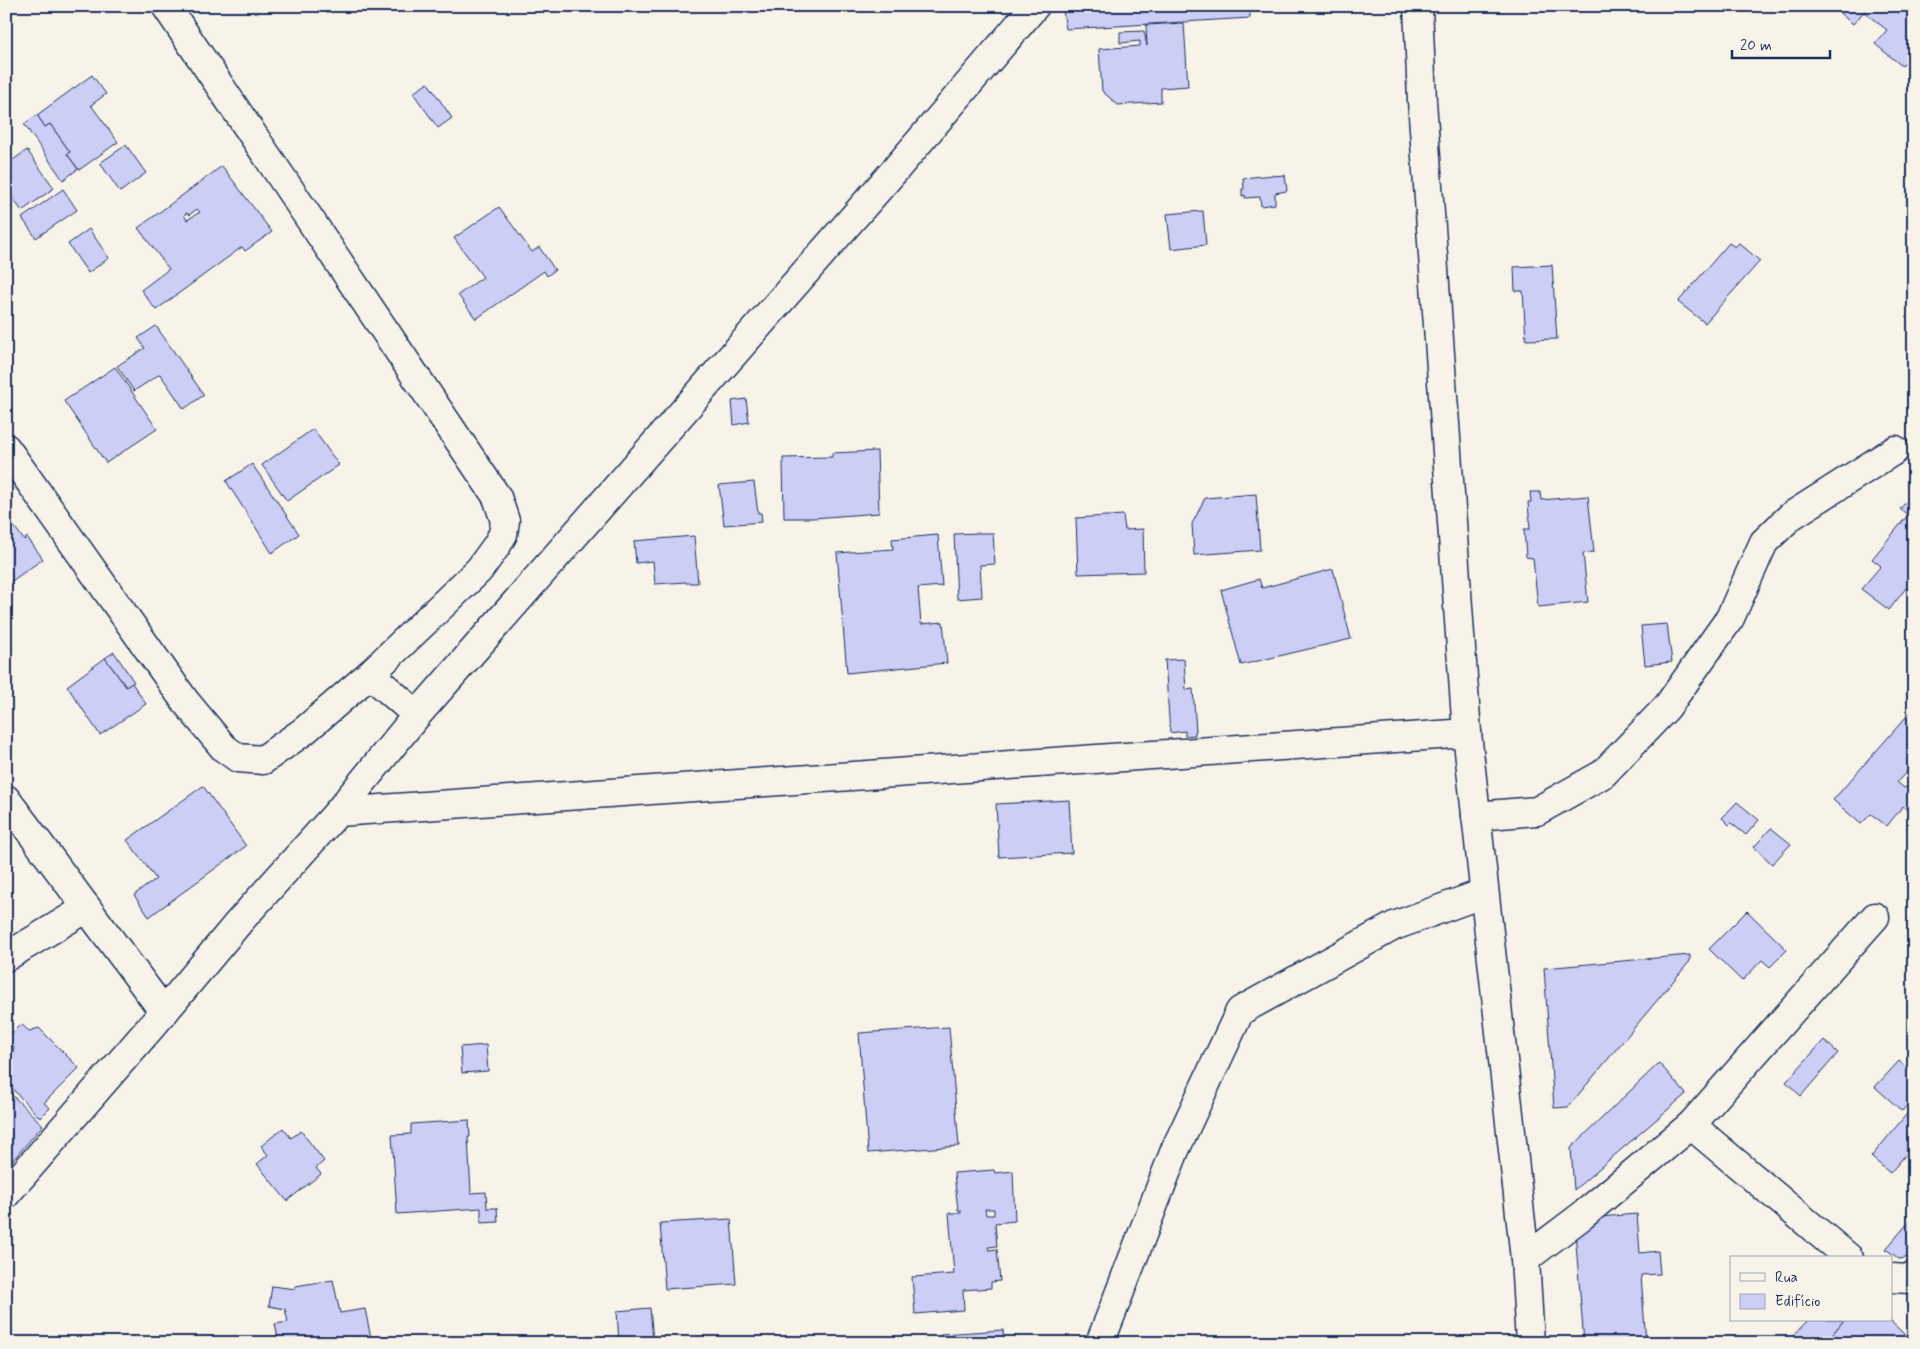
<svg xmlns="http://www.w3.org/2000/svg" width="1920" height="1349" font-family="Mynerve,sans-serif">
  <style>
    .building { fill: #cdcef6; stroke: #1b2f5e; fill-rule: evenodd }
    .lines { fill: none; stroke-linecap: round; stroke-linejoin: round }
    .minor-casing { stroke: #1b2f5e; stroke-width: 31 }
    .minor { stroke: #f7f3e8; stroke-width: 28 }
  </style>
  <rect width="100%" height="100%" fill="#f7f3e8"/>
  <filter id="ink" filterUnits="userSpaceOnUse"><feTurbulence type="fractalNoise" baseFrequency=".02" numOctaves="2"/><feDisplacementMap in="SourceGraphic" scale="10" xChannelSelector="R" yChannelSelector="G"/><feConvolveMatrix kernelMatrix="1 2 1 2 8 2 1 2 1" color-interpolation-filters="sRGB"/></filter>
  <g filter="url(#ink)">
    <!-- building -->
    <g class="building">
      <polygon points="1068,6 1250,6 1250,18 1066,29 1063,11"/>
      <polygon points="1831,6 1869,6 1853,24"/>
      <polygon points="1869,6 1910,6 1914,10 1914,53 1902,66 1875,44 1887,30 1864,12"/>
      <polygon points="1184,23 1188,86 1161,88 1161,102 1118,105 1102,91 1099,49 1140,46 1140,41 1120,43 1120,32 1144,31 1147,46 1146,25"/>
      <polygon points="92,75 106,94 91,105 118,142 79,170 67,154 70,152 50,124 45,127 37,115"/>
      <polygon points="428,83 452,118 438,128 413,93"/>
      <polygon points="37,115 45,127 50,124 70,152 67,154 78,169 63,180 24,124"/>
      <polygon points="126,145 146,173 120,192 100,163"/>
      <polygon points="27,150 54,188 22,211 6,189 6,165"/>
      <path d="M222,166L272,232L245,251L242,247L156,310L141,290L169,269L138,228ZM197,209L200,212L187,220L184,215L187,213L189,215Z"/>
      <polygon points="1273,175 1273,176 1285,175 1287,191 1275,193 1275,204 1261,206 1260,197 1245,198 1245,195 1242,196 1242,189 1244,189 1243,178"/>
      <polygon points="63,189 77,210 36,238 22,218"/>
      <polygon points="499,207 532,252 539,247 555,270 547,276 544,271 476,319 458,295 483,277 454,238"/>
      <polygon points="1203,211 1206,245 1171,249 1167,214"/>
      <polygon points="89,229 109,258 88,273 68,244"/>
      <polygon points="1729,243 1735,247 1739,243 1760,261 1705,323 1678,302"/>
      <polygon points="1552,265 1557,339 1526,340 1523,291 1515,291 1514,267"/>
      <polygon points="156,326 204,395 184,409 160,374 134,391 117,366 145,348 138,338"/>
      <polygon points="115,367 157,429 106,463 64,401"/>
      <polygon points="746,399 749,422 734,425 732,401"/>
      <polygon points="313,429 339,465 287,501 262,465"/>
      <polygon points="877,451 879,513 813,518 784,518 783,458 832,457 832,453"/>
      <polygon points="252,464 299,534 272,553 226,481"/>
      <polygon points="754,482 758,513 761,513 762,522 724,525 719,485"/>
      <polygon points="1530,492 1540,492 1541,500 1588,496 1594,552 1583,553 1588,602 1538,607 1533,558 1526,557 1524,529 1530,529 1528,502 1531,502"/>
      <polygon points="1914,493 1914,594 1906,588 1889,610 1861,589 1881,566 1872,559 1908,515 1900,509"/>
      <polygon points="1256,494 1260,550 1194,555 1192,524 1205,498"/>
      <polygon points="6,515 24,540 27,537 43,559 6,585"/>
      <polygon points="1123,515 1125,530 1143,529 1144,572 1078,574 1076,518"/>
      <polygon points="978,533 993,533 995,564 980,565 982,597 957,599 954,534"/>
      <polygon points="938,535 942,586 918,588 921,624 943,622 947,663 847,673 837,553 893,549 892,539"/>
      <polygon points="694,536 698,583 686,583 686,582 655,584 653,561 636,563 634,541"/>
      <polygon points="1333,569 1351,639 1241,665 1221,590 1259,579 1262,588"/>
      <polygon points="1667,624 1672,662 1645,665 1641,626"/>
      <polygon points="114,652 134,682 126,687 105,658"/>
      <polygon points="105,658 126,687 132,683 146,704 100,735 67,686"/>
      <polygon points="1184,659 1186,690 1193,689 1196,731 1195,731 1195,735 1185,736 1185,731 1170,733 1165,660"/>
      <polygon points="1914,708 1914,764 1897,782 1904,788 1908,786 1914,790 1914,818 1903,806 1887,826 1871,814 1861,824 1833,800"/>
      <polygon points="203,786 246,846 149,917 134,895 156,879 127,840"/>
      <polygon points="1069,800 1072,853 999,857 996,804"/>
      <polygon points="1737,802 1759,820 1746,835 1731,823 1729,825 1722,818"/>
      <polygon points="1771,828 1791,844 1772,864 1754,847"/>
      <polygon points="1747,911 1787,950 1770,967 1762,960 1742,981 1709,949"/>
      <polygon points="1690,955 1690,961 1568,1107 1554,1108 1544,968"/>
      <polygon points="21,1024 29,1031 39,1028 79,1068 44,1103 50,1108 40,1118 6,1082 6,1061 12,1056 14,1047 6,1039"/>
      <polygon points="949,1027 959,1146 868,1153 859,1033"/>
      <polygon points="1824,1040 1838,1053 1801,1096 1786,1082"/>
      <polygon points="486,1045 488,1071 462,1073 460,1047"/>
      <polygon points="1899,1061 1914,1074 1914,1097 1902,1111 1875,1087"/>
      <polygon points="1659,1063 1686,1094 1574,1190 1571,1148"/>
      <polygon points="12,1095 43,1125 6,1168 6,1101"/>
      <polygon points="1911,1109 1914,1111 1914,1145 1890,1173 1871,1157"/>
      <polygon points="469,1120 470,1137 468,1137 471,1193 486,1192 487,1208 497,1208 498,1222 481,1223 481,1208 397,1214 392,1135 411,1134 411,1124"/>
      <polygon points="283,1128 291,1138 301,1131 324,1161 316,1168 321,1174 287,1201 257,1164 268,1155 261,1146"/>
      <path d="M994,1170L995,1173L1013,1171L1015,1221L995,1223L997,1246L988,1247L989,1250L997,1249L1000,1281L991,1282V1288L963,1290L964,1310L915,1314L912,1277L954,1274L949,1213H961V1210H958L954,1173ZM985,1209H994V1215H986Z"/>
      <polygon points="1637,1214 1640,1253 1658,1251 1660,1274 1641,1275 1646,1343 1584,1343 1574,1219"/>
      <polygon points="1914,1216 1914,1251 1909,1257 1899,1259 1886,1249"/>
      <polygon points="731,1219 736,1284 665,1289 660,1223"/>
      <polygon points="333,1280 340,1313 365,1309 372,1343 279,1343 275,1324 288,1322 285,1309 269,1306 272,1286 295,1289 295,1286"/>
      <polygon points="650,1308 653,1340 619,1343 617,1311"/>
      <polygon points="1808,1320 1844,1320 1825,1343 1786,1343"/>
      <polygon points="1844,1320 1889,1320 1914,1343 1825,1343"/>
      <polygon points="1003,1330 1004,1343 942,1343 941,1334"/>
    </g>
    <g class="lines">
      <defs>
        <g id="minor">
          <polyline points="1418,6 1422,101 1467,733 1525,1259 1530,1343"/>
          <polyline points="6,448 185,701 224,748 238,758 263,760 304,731 370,674 479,570 497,545 503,534 505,521 497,497 166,6"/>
          <polyline points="370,674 417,715"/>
          <polyline points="6,799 164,1012"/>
          <polyline points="338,812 1467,733"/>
          <polyline points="1476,816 1537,811 1603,774 1667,707 1730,618 1764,542 1791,516 1895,450"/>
          <polyline points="6,957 87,908"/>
          <polyline points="1691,1125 1849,1258"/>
          <polyline points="6,1194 164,1012 239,922 338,812 417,715 895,170 1035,6"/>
          <polyline points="1525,1259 1583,1215 1691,1125 1875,917"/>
          <polyline points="1891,1278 1910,1279 1914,1276"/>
          <polyline points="1100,1343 1175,1150 1240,1011 1394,926 1484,893"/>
        </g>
      </defs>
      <!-- minor casing -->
      <use href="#minor" class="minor-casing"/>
      <!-- minor -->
      <use href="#minor" class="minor"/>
    </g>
  </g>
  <!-- margin -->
  <rect width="1920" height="1349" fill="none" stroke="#f7f3e8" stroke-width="25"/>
  <rect x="12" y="12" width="1895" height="1324" fill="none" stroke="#1b2f5e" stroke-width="2" filter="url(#ink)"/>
  <!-- legend -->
  <rect x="1730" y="1256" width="162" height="65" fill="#f7f3e8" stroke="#9fa5b1"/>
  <rect x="1740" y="1273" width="25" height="8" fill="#f7f3e8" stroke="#9fa5b1"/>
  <text x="1775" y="1282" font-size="15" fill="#1b2f5e">Rua</text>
  <rect x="1740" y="1294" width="25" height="15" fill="#cdcef6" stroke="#9fa5b1"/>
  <text x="1775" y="1306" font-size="15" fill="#1b2f5e">Edifício</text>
  <!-- scale -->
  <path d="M1732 50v8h98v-8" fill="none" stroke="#1b2f5e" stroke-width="2.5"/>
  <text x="1740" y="50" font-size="15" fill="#1b2f5e" stroke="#f7f3e8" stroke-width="4" paint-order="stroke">20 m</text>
</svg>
